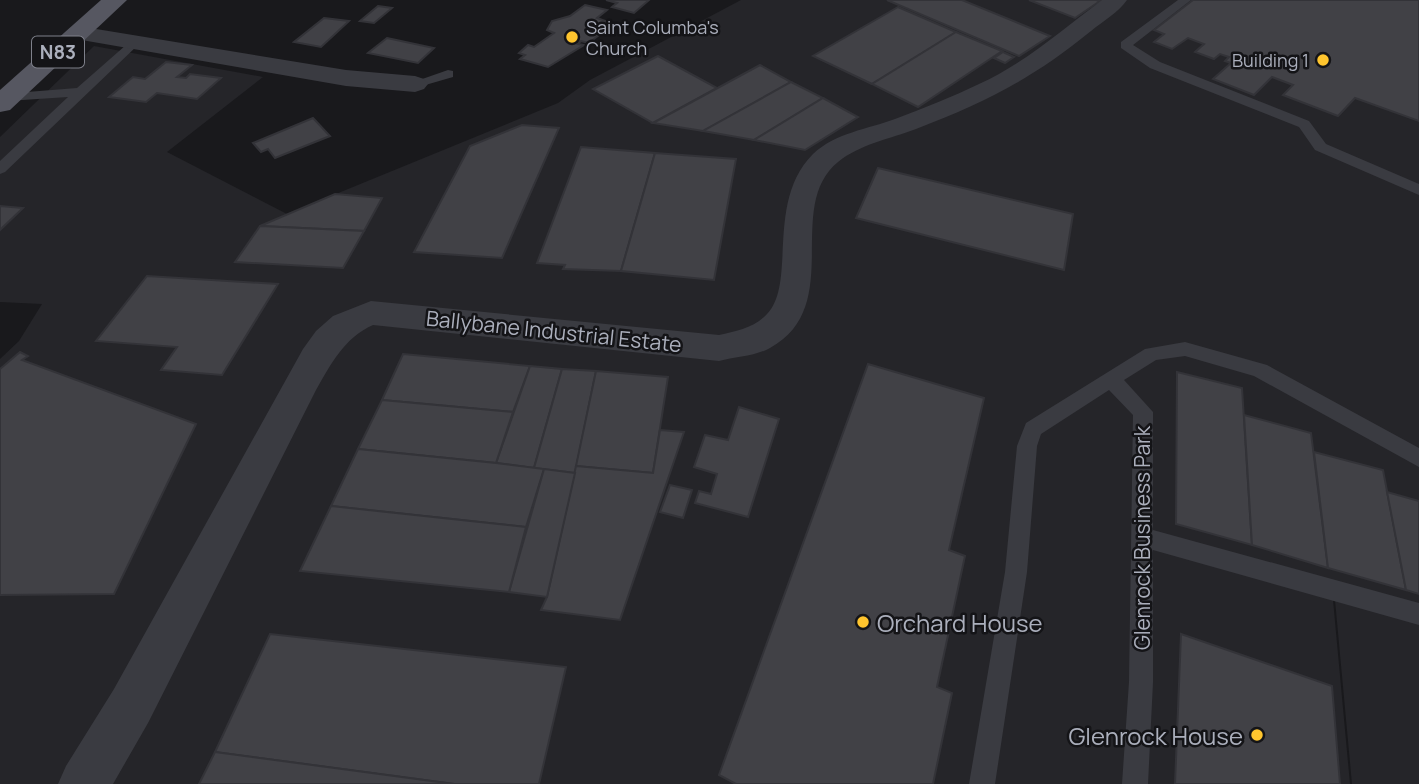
<svg xmlns="http://www.w3.org/2000/svg" width="1419" height="784" font-family="Manrope,sans-serif">
  <style>
    .built { fill: #252529 }
    .building { fill: #414146; stroke: #333338; stroke-width: 2 }
    .lines { fill: none; stroke-linecap: round; stroke-linejoin: round }
    .lane { fill: #3a3b41; fill-rule: evenodd }
    .street { fill: #3a3b41; fill-rule: evenodd }
    .primary { fill: #565761; fill-rule: evenodd }
    .poi-dot { fill: #ffc52e; stroke: #141417; stroke-width: 2.5 }
    .labels { text-anchor: middle; dominant-baseline: central; stroke-width: 5; stroke-linejoin: round; paint-order: stroke }
    .far-poi-label { font-size: 18px; fill: #abafbc; stroke: #141417; text-anchor: start }
    .shield { fill: #141417; stroke: #7e808a; stroke-width: 2 }
    .shield-label { font-size: 19px; font-weight: bold; fill: #abafbc }
    .street-label { font-size: 21px; fill: #abafbc; stroke: #141417 }
    .near-poi-label { font-size: 24px; fill: #abafbc; stroke: #141417; text-anchor: start }
  </style>
  <rect width="100%" height="100%" fill="#19191c"/>
  <!-- built -->
  <polygon class="built" points="741,0 1419,0 1419,784 1352,784 1335,600 1333,600 1350,784 0,784 0,359 19,341 42,304 0,302 0,137 94,46 263,77 167,152 287,214 558,103 590,80"/>
  <!-- building -->
  <g class="building">
    <polygon points="606,0 649,0 634,13 612,7 617,3"/>
    <polygon points="887,0 962,0 1050,36 1019,56"/>
    <polygon points="1029,0 1096,0 1100,1 1075,18"/>
    <polygon points="1193,0 1419,0 1419,121 1355,98 1338,116 1283,95 1293,85 1272,77 1254,95 1213,79 1231,63 1225,61 1229,57 1220,54 1214,59 1195,52 1204,44 1188,38 1172,49 1154,42 1164,34 1154,30"/>
    <polygon points="585,5 607,10 597,18 611,23 606,27 609,27 589,43 581,41 578,44 584,45 548,67 520,59 525,55 519,53 528,45 534,47 554,33 547,30 552,21 570,16"/>
    <polygon points="378,6 392,8 374,23 360,21"/>
    <polygon points="898,7 956,32 872,84 813,56"/>
    <polygon points="324,18 349,21 321,47 294,42"/>
    <polygon points="956,32 1002,51 918,107 872,84"/>
    <polygon points="387,38 434,48 418,63 368,53"/>
    <polygon points="1003,52 1014,57 1005,63 994,58"/>
    <polygon points="658,56 717,88 653,123 593,89"/>
    <polygon points="166,62 192,65 177,77 186,78 190,74 221,78 197,99 157,93 146,102 109,97 133,77 145,79"/>
    <polygon points="760,65 791,82 703,131 653,123"/>
    <polygon points="791,82 823,98 754,140 703,131"/>
    <polygon points="823,98 858,117 805,150 754,140"/>
    <polygon points="313,118 330,136 275,158 268,149 261,152 253,143"/>
    <polygon points="522,125 559,128 502,258 414,252 470,146"/>
    <polygon points="581,147 655,153 621,271 563,269 565,265 537,263"/>
    <polygon points="655,153 736,159 714,280 621,271"/>
    <polygon points="878,168 1073,214 1064,270 856,218"/>
    <polygon points="335,194 382,198 364,231 260,226"/>
    <polygon points="0,206 23,208 0,230"/>
    <polygon points="260,226 364,231 343,268 235,262"/>
    <polygon points="147,276 278,284 222,375 161,370 177,347 96,341"/>
    <polygon points="20,352 28,356 22,360 196,424 114,594 0,595 0,369"/>
    <polygon points="403,354 530,366 513,412 382,400"/>
    <polygon points="868,364 984,398 949,550 965,556 937,687 952,693 933,784 736,784 719,775"/>
    <polygon points="530,366 562,369 534,468 496,463"/>
    <polygon points="562,369 596,371 575,473 534,468"/>
    <polygon points="596,371 668,377 653,473 576,466"/>
    <polygon points="1177,372 1242,388 1252,545 1176,524"/>
    <polygon points="382,400 513,412 496,463 358,449"/>
    <polygon points="739,407 779,419 748,517 695,503 699,491 711,494 717,474 694,467 705,435 728,440"/>
    <polygon points="1244,415 1311,433 1328,568 1252,545"/>
    <polygon points="660,430 684,432 620,620 541,610 547,597 576,466 653,473"/>
    <polygon points="358,449 496,463 544,469 526,527 331,506"/>
    <polygon points="1314,452 1383,470 1406,590 1328,568"/>
    <polygon points="544,469 575,473 547,597 509,592"/>
    <polygon points="670,485 692,490 683,518 660,512"/>
    <polygon points="1387,492 1419,501 1419,594 1406,590"/>
    <polygon points="331,506 526,527 509,592 300,571"/>
    <polygon points="270,634 566,667 539,784 454,784 215,752"/>
    <polygon points="1181,634 1332,686 1340,784 1175,784"/>
    <polygon points="215,752 454,784 199,784"/>
  </g>
  <g class="lines">
    <!-- lane -->
    <g class="lane">
      <polygon points="1178,0 1191,0 1133,45 1160,62 1309,121 1326,144 1419,184 1419,195 1315,150 1299,127 1150,68 1121,48 1121,42"/>
      <polygon points="134,38 140,42 138,45 5,172 0,174 0,161 68,97 7,101 2,100 2,94 77,88"/>
      <polygon points="448,70 453,71 453,77 415,88 408,84"/>
      <polygon points="1185,342 1267,365 1419,448 1419,467 1254,376 1185,356 1156,360 1124,380 1153,412 1153,530 1419,603 1419,625 1153,550 1153,682 1148,784 1122,784 1129,682 1133,415 1109,390 1041,434 1037,446 1027,572 995,784 969,784 1005,572 1017,446 1026,423 1145,349"/>
    </g>
    <!-- street -->
    <g class="street">
      <path d="M1102,0H1127C1119,12 1103,21 1091,31C1032,79 986,102 916,129C890,139 860,144 838,162C783,207 846,306 770,348C756,356 735,357 719,361L373,325C344,338 331,364 316,390L148,723L113,784H58L66,766L114,689L303,349L316,331L333,316L371,301L719,335C736,331 754,328 767,314C797,283 765,202 813,154C835,133 868,129 895,119C924,108 952,97 979,84C1025,63 1062,30 1102,0Z"/>
      <polygon points="78,26 346,70 415,76 424,79 428,84 424,89 415,92 346,86 70,38 66,33 70,28"/>
    </g>
    <!-- primary -->
    <polygon class="primary" points="101,0 127,0 10,110 0,112 0,90"/>
  </g>
  <!-- markers -->
  <g class="poi-dot">
    <circle cx="572" cy="37" r="7"/>
    <circle cx="1323" cy="60" r="7"/>
    <circle cx="863" cy="622" r="7"/>
    <circle cx="1257" cy="735" r="7"/>
  </g>
  <g class="labels">
    <!-- far-poi labels -->
    <g class="far-poi-label">
      <text x="586" y="27">Saint Columba's<tspan x="586" dy="21">Church</tspan></text>
      <text x="1309" y="60" text-anchor="end">Building 1</text>
    </g>
    <!-- shield labels -->
    <rect class="shield" x="32" y="36.5" width="52" height="31" rx="5"/>
    <g class="shield-label">
      <text x="58" y="52">N83</text>
    </g>
    <!-- street labels -->
    <g class="street-label">
      <text transform="translate(554 331) rotate(6)">Ballybane Industrial Estate</text>
      <text transform="translate(1142 538) rotate(-90)">Glenrock Business Park</text>
    </g>
    <!-- near-poi labels -->
    <g class="near-poi-label">
      <text x="877" y="622">Orchard House</text>
      <text x="1243" y="735" text-anchor="end">Glenrock House</text>
    </g>
  </g>
</svg>
